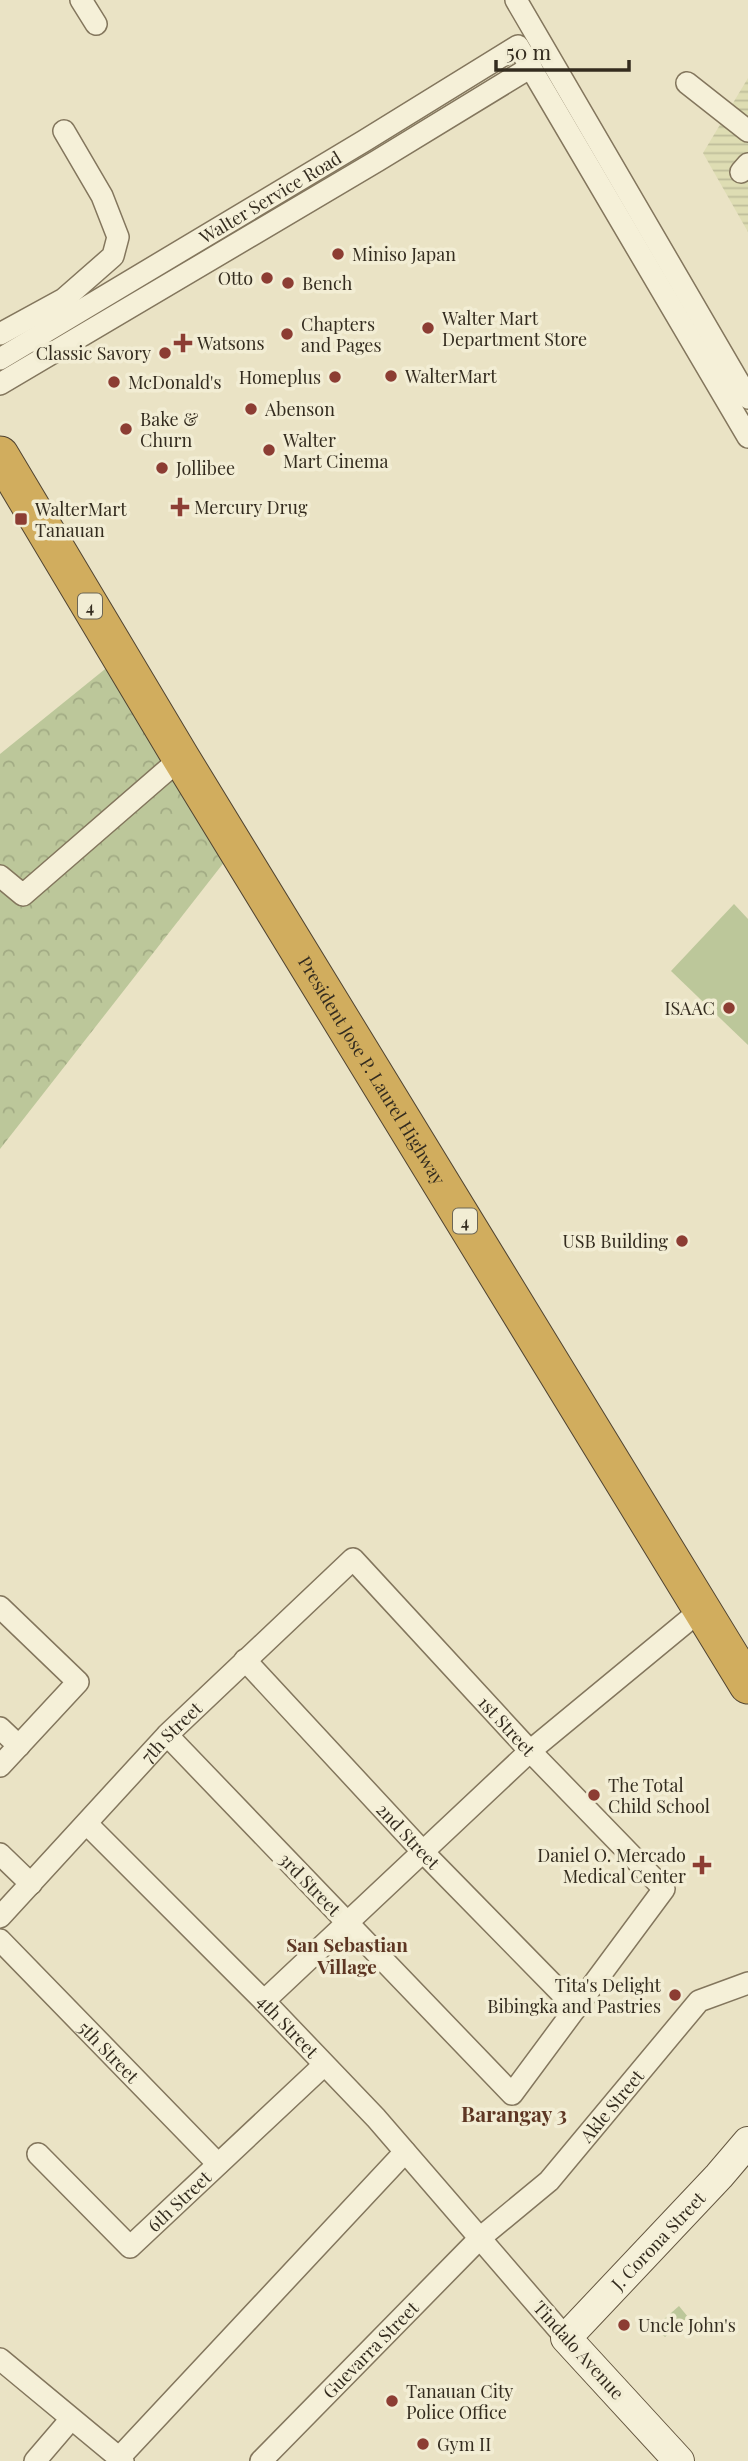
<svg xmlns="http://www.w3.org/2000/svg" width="748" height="2461" font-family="'Playfair Display',serif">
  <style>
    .farmland { fill: url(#farmland-rules) }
    .forest { fill: url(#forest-crowns) }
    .pitch { fill: #bcc79a }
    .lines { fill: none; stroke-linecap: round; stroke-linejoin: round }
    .street-casing { stroke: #83765d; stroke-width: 24 }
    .secondary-casing { stroke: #655740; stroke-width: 32 }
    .highway-casing { stroke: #514431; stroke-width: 39 }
    .street { stroke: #f5f0d8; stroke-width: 21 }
    .secondary { stroke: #f5f0d8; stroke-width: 30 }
    .highway { stroke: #d1ad5e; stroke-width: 37 }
    .poi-dot { fill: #8c3d33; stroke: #f2edd4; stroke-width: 2.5 }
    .labels { text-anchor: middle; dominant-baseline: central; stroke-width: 7; stroke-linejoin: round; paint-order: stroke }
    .shield { fill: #f2edd4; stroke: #6d6655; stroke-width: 2 }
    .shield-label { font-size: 16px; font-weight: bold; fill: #342c1f }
    .street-label { font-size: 18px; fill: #342c1f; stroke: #f2edd4 }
    .poi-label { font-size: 18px; fill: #342c1f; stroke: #f2edd4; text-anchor: start }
    .neighbourhood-label { font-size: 19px; font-weight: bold; fill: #5d3623; stroke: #f2edd4 }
    .quarter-label { font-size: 21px; font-weight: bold; fill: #5d3623; stroke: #f2edd4 }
  </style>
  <defs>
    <pattern id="farmland-rules" width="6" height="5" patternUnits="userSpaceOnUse" patternTransform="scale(1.75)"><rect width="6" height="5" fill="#deddb3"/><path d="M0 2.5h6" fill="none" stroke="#bfbe9a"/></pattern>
    <pattern id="forest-crowns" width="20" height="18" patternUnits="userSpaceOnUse" patternTransform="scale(1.75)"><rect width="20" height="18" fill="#bcc79a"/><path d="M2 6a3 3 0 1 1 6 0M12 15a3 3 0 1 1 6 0" fill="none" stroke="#a2ab84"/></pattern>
  </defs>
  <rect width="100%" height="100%" fill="#eae3c5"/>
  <!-- farmland -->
  <polygon class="farmland" points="748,78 748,232 703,153"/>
  <!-- forest -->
  <polygon class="forest" points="120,657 236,847 0,1149 0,754"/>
  <!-- pitch -->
  <g class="pitch">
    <polygon points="734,904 748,919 748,1045 671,971"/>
    <polygon points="679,2306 688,2317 665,2337 655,2327"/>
  </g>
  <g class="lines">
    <defs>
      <g id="street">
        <polyline points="81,0 96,24"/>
        <polyline points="516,0 748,398"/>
        <polyline points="687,83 748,131"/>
        <polyline points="741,172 748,164"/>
        <polyline points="0,334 64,299 113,256 118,237 102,196 64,131"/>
        <path id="s1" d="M0,359L364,141L518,46L748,437"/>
        <polyline points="0,384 377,161 531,67"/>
        <polyline points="0,876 23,895 181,758"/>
        <polyline points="0,1607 78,1682 0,1766"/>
        <path id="s2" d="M245,1660L424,1853L576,2008"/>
        <polyline points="0,1728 19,1746"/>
        <path id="s3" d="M87,1824L264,2001L376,2118L566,2338"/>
        <polyline points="0,1854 31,1884"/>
        <path id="s4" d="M0,1917L167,1735L353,1559L530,1751L664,1889L512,2094L167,1735"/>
        <path id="s5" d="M0,1940L218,2164"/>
        <polyline points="264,2001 530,1751 702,1609"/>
        <path id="s6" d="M38,2154L130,2247L324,2065"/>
        <polyline points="0,2359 123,2461"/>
        <polyline points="119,2458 405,2152"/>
        <polyline points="35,2461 71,2419"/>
        <path id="s7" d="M261,2461L480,2238L549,2181L699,2001L748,1983"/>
      </g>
      <g id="secondary">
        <path id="s8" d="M679,2461L566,2338L719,2176L748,2142"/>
      </g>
      <g id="highway">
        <path id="s9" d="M0,455L181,758L748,1685"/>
      </g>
    </defs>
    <!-- street casing -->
    <use href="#street" class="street-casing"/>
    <!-- secondary casing -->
    <use href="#secondary" class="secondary-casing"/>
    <!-- highway casing -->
    <use href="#highway" class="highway-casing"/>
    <!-- street -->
    <use href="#street" class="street"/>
    <!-- secondary -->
    <use href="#secondary" class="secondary"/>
    <!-- highway -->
    <use href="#highway" class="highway"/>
  </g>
  <!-- markers -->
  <g class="poi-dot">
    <circle cx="338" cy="254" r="7"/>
    <circle cx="267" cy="278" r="7"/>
    <circle cx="288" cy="283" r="7"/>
    <circle cx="428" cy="328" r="7"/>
    <circle cx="287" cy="334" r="7"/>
    <path d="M179.5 332.5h7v7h7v7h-7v7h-7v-7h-7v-7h7z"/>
    <circle cx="165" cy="353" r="7"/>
    <circle cx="391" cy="376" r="7"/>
    <circle cx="335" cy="377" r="7"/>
    <circle cx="114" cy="382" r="7"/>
    <circle cx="251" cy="409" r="7"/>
    <circle cx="126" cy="429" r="7"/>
    <circle cx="269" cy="450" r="7"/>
    <circle cx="162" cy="468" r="7"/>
    <path d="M176.5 496.5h7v7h7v7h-7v7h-7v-7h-7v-7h7z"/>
    <rect x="14" y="512" width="14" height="14" rx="3.5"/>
    <circle cx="729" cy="1008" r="7"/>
    <circle cx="682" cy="1241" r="7"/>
    <circle cx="594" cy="1795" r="7"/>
    <path d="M698.5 1854.5h7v7h7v7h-7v7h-7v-7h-7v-7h7z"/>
    <circle cx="675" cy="1995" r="7"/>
    <circle cx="624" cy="2325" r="7"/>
    <circle cx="392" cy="2401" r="7"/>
    <circle cx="423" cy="2444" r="7"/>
  </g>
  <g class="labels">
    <!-- shield labels -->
    <g class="shield">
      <rect x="78" y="593.5" width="24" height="25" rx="5"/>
      <rect x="453" y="1208.5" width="24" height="25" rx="5"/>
    </g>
    <g class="shield-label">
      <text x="90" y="606">4</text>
      <text x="465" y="1221">4</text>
    </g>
    <!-- street labels -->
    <g class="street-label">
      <text stroke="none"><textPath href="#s1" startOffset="315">Walter Service Road</textPath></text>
      <text stroke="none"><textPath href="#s9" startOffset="719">President Jose P. Laurel Highway</textPath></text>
      <text stroke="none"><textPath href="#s4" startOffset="730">1st Street</textPath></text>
      <text stroke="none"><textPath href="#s4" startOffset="252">7th Street</textPath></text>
      <text stroke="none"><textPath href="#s2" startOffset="240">2nd Street</textPath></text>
      <text transform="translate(310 1884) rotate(46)">3rd Street</text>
      <text stroke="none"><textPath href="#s3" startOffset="285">4th Street</textPath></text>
      <text stroke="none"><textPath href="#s5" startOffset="156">5th Street</textPath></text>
      <text stroke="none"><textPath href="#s7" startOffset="500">Akle Street</textPath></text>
      <text stroke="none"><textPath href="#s6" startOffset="198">6th Street</textPath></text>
      <text stroke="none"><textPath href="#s8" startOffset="301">J. Corona Street</textPath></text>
      <text stroke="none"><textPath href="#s7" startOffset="156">Guevarra Street</textPath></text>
      <text transform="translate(579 2350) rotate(48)">Tindalo Avenue</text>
    </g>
    <!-- poi labels -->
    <g class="poi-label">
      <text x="352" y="254">Miniso Japan</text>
      <text x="253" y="278" text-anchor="end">Otto</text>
      <text x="302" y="283">Bench</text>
      <text x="442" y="318">Walter Mart<tspan x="442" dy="21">Department Store</tspan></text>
      <text x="301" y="324">Chapters<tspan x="301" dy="21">and Pages</tspan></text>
      <text x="197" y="343">Watsons</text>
      <text x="151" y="353" text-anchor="end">Classic Savory</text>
      <text x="405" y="376">WalterMart</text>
      <text x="321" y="377" text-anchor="end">Homeplus</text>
      <text x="128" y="382">McDonald's</text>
      <text x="265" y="409">Abenson</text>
      <text x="140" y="419">Bake &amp;<tspan x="140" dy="21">Churn</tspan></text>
      <text x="283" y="440">Walter<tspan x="283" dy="21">Mart Cinema</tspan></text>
      <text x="176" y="468">Jollibee</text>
      <text x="194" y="507">Mercury Drug</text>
      <text x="35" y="509">WalterMart<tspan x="35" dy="21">Tanauan</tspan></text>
      <text x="715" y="1008" text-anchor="end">ISAAC</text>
      <text x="668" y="1241" text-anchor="end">USB Building</text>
      <text x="608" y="1785">The Total<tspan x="608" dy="21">Child School</tspan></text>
      <text x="686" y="1855" text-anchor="end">Daniel O. Mercado<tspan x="686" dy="21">Medical Center</tspan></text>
      <text x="661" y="1985" text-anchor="end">Tita's Delight<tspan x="661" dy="21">Bibingka and Pastries</tspan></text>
      <text x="638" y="2325">Uncle John's</text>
      <text x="406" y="2391">Tanauan City<tspan x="406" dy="21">Police Office</tspan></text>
      <text x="437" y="2444">Gym II</text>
    </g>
    <!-- neighbourhood labels -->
    <g class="neighbourhood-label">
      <text x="347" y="1944">San Sebastian<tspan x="347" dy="22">Village</tspan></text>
    </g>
    <!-- quarter labels -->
    <g class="quarter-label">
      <text x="514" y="2113">Barangay 3</text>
    </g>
  </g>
  <!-- scale -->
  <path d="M496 60v10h133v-10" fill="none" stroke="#342c1f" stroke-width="3.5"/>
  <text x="506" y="60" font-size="21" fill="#342c1f" stroke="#f2edd4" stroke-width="5" paint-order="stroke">50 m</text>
</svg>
